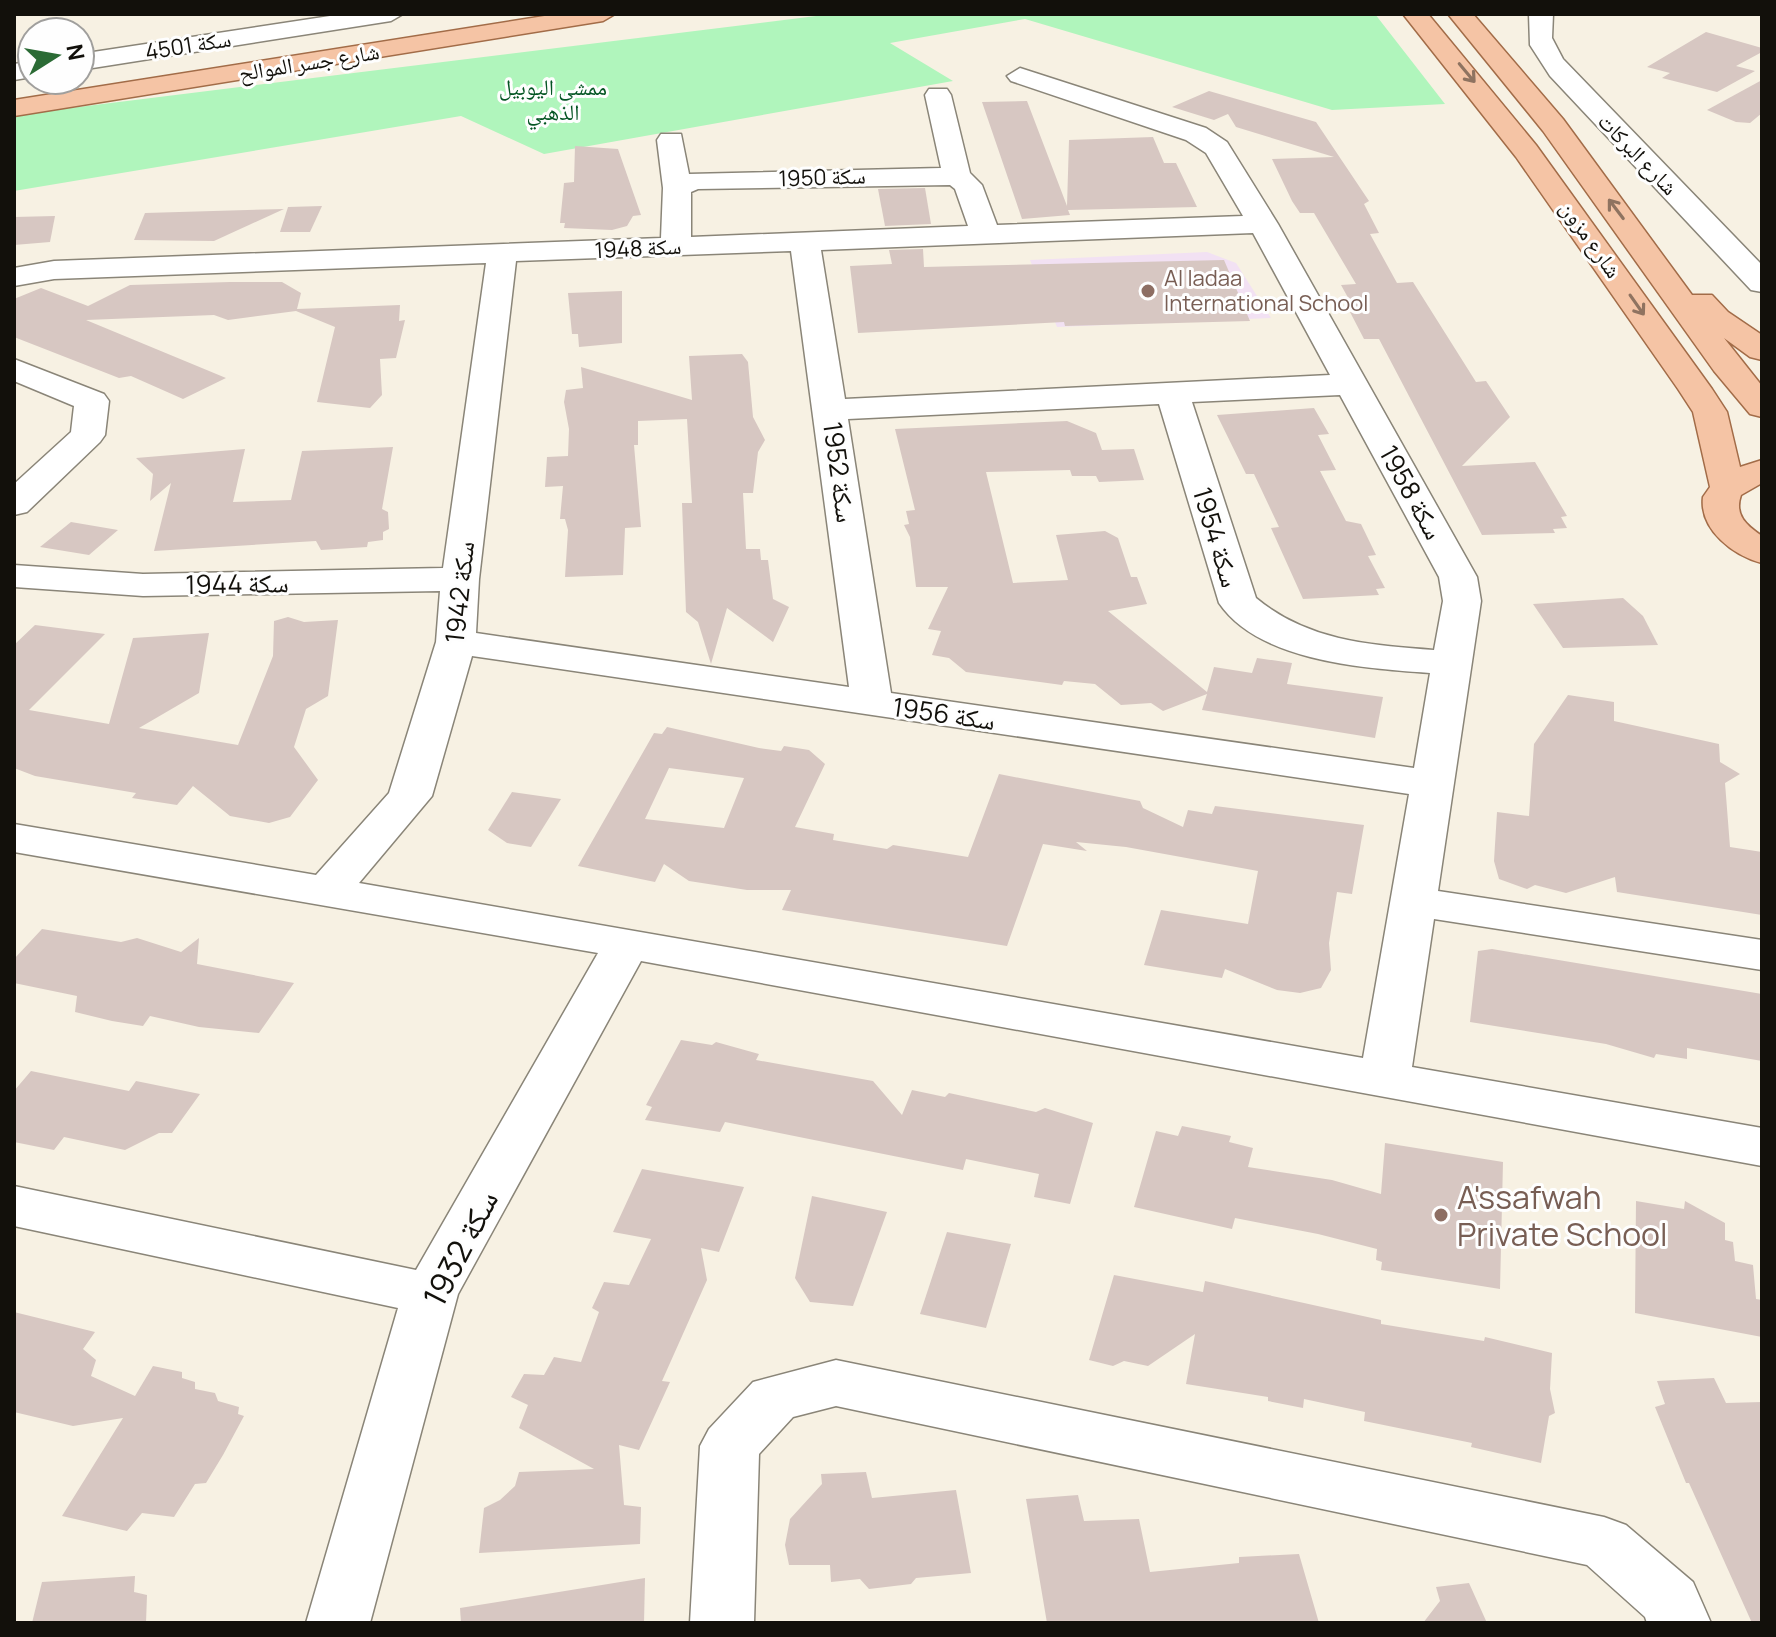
<svg xmlns="http://www.w3.org/2000/svg" width="1776" height="1637" font-family="Manrope,'Noto Naskh Arabic',sans-serif">
  <style>
    .education { fill: #f2e1f3 }
    .green { fill: #b0f5bc }
    .building { fill: #d7c7c2; fill-rule: evenodd }
    .lines { fill: none; stroke-linecap: round; stroke-linejoin: round }
    .minor-casing { stroke: #8a8578; stroke-width: 3 }
    .major-casing { stroke: #a26c48; stroke-width: 3 }
    .minor { fill: #fff; fill-rule: evenodd }
    .major { fill: #f5c4a5; fill-rule: evenodd }
    .oneway { stroke: #8f7360 }
    .education-dot { fill: #8d6e63; stroke: #fefefe; stroke-width: 3 }
    .labels { text-anchor: middle; dominant-baseline: central; stroke-width: 6; stroke-linejoin: round; paint-order: stroke }
    .far-street-label { font-size: 22px; fill: #12100b; stroke: #fefefe }
    .far-park-label { font-size: 22px; fill: #045523; stroke: #fefefe }
    .far-education-label { font-size: 22px; fill: #785e54; stroke: #fefefe; text-anchor: start }
    .street-label { font-size: 26px; fill: #12100b; stroke: #fefefe }
    .near-education-label { font-size: 32px; fill: #785e54; stroke: #fefefe; text-anchor: start }
    .near-street-label { font-size: 32px; fill: #12100b; stroke: #fefefe }
  </style>
  <rect width="100%" height="100%" fill="#f7f1e3"/>
  <!-- education -->
  <polygon class="education" points="1207,252 1236,263 1271,318 1057,327 1030,260"/>
  <!-- green -->
  <polygon class="green" points="832,14 1375,14 1445,104 1332,110 1025,19 890,43 953,81 544,154 461,116 14,191 14,115"/>
  <!-- building -->
  <g class="building">
    <polygon points="1706,32 1762,48 1762,52 1736,66 1755,71 1717,92 1662,78 1670,73 1647,67"/>
    <polygon points="1762,80 1762,113 1750,123 1736,122 1707,110"/>
    <polygon points="1209,91 1316,122 1369,201 1364,204 1379,233 1370,234 1397,283 1413,282 1476,382 1486,381 1510,417 1462,466 1535,462 1567,516 1561,517 1567,528 1553,529 1555,533 1482,535 1379,339 1364,339 1350,312 1356,312 1341,285 1356,284 1314,213 1300,213 1292,201 1272,159 1334,157 1236,127 1228,114 1214,120 1172,107"/>
    <polygon points="1027,101 1067,206 1069,140 1153,137 1164,163 1176,163 1197,207 1068,210 1070,215 1022,219 982,102"/>
    <polygon points="575,146 618,149 641,215 633,216 627,226 612,230 564,228 565,223 560,223 564,183 574,182"/>
    <polygon points="925,188 931,224 885,226 878,189"/>
    <polygon points="322,206 310,232 280,232 288,207"/>
    <polygon points="284,209 214,241 134,240 145,213"/>
    <polygon points="55,216 50,242 14,245 14,217"/>
    <polygon points="923,249 924,267 1224,260 1250,321 1065,326 1064,322 858,333 850,266 892,264 889,250"/>
    <polygon points="230,282 282,282 301,293 297,309 400,305 399,321 405,320 396,358 380,359 382,395 370,408 317,402 335,327 296,311 228,320 214,315 86,320 226,378 183,399 131,376 119,378 14,337 14,299 41,288 88,306 130,285"/>
    <polygon points="622,291 622,343 579,347 578,334 572,334 568,293"/>
    <polygon points="742,354 748,362 753,417 765,440 758,452 753,493 743,493 746,549 760,549 761,560 768,560 773,599 789,607 773,642 727,608 711,664 698,622 686,612 682,503 692,503 687,419 638,421 638,445 634,445 641,527 625,528 623,575 565,577 568,530 565,519 560,519 563,486 545,487 547,457 568,456 569,429 564,402 566,390 583,388 581,367 692,400 689,356"/>
    <polygon points="1314,408 1329,434 1318,435 1336,470 1320,471 1346,521 1361,524 1376,555 1368,556 1385,588 1376,589 1379,595 1303,599 1271,528 1279,527 1254,474 1246,474 1217,415"/>
    <polygon points="1067,421 1096,433 1102,450 1134,449 1144,480 1099,482 1096,476 1072,476 1070,470 986,472 1013,583 1068,580 1056,535 1105,531 1118,538 1131,577 1137,577 1147,604 1108,611 1207,692 1214,667 1252,673 1257,658 1292,663 1287,684 1383,697 1375,738 1202,710 1207,694 1163,711 1151,703 1121,705 1095,684 1064,681 1062,685 966,672 949,658 932,655 941,631 928,629 948,587 916,587 910,537 904,525 909,524 906,511 915,510 895,429"/>
    <polygon points="393,447 382,509 388,512 389,529 383,532 383,540 368,542 367,547 321,550 316,541 154,551 171,483 150,501 153,474 136,458 245,449 233,502 291,500 302,451"/>
    <polygon points="71,522 118,530 89,555 40,547"/>
    <polygon points="1623,598 1643,616 1658,645 1563,648 1533,604"/>
    <polygon points="288,617 304,622 338,620 328,696 306,709 294,747 318,780 290,817 269,823 230,816 193,786 177,805 132,798 136,793 35,776 14,768 14,645 35,625 105,634 29,710 109,724 133,638 209,633 199,693 139,728 238,745 273,656 274,621"/>
    <polygon points="1568,695 1614,702 1614,721 1719,744 1720,762 1740,774 1725,783 1730,847 1762,852 1762,915 1617,892 1615,877 1566,893 1535,885 1527,889 1499,879 1494,861 1497,812 1529,816 1534,744"/>
    <path d="M667,727L759,748L781,751L784,746L809,750L825,764L795,827L834,834L833,840L887,849L893,845L968,857L999,774L1140,801L1143,808L1183,827L1188,810L1212,814L1215,806L1364,825L1352,894L1337,892L1329,943L1331,970L1321,988L1300,993L1277,990L1225,969L1222,978L1144,965L1161,910L1248,924L1258,871L1126,847L1076,842L1087,851L1043,844L1007,946L782,910L791,890H747L689,881L664,864L655,882L578,866L654,733L662,734ZM669,768L744,778L724,828L645,819Z"/>
    <polygon points="512,792 561,799 531,847 507,843 488,830"/>
    <polygon points="42,929 121,942 137,938 181,952 199,938 197,964 294,983 259,1033 199,1027 150,1016 143,1026 112,1021 75,1012 77,996 14,983 14,959"/>
    <polygon points="1492,949 1762,994 1762,1061 1687,1048 1687,1059 1656,1054 1654,1058 1606,1044 1470,1022 1478,951"/>
    <polygon points="681,1040 712,1045 716,1042 759,1054 756,1060 873,1081 902,1115 912,1090 945,1097 949,1093 1036,1112 1045,1108 1093,1123 1070,1204 1034,1197 1039,1174 966,1159 963,1170 725,1122 720,1132 645,1120 652,1107 646,1105"/>
    <polygon points="31,1071 129,1091 136,1081 200,1094 172,1133 159,1133 125,1150 64,1137 54,1150 14,1142 14,1091"/>
    <polygon points="1182,1126 1231,1136 1229,1142 1253,1148 1248,1167 1332,1180 1381,1194 1385,1143 1503,1162 1500,1289 1381,1270 1382,1262 1376,1260 1377,1249 1318,1234 1235,1218 1232,1229 1134,1207 1156,1131 1178,1136"/>
    <polygon points="642,1169 744,1187 719,1252 701,1248 707,1280 662,1381 670,1382 639,1450 619,1445 624,1505 641,1507 640,1544 479,1553 484,1508 500,1500 515,1486 519,1472 594,1469 519,1428 528,1405 511,1397 524,1374 544,1375 554,1357 581,1362 599,1312 592,1308 604,1282 629,1285 651,1239 613,1232"/>
    <polygon points="812,1196 887,1212 853,1306 810,1302 795,1278"/>
    <polygon points="1636,1201 1684,1209 1685,1201 1725,1223 1725,1240 1733,1242 1735,1261 1753,1265 1756,1299 1762,1300 1762,1337 1635,1313"/>
    <polygon points="947,1232 1011,1244 986,1328 920,1314"/>
    <polygon points="1114,1275 1203,1292 1205,1281 1381,1320 1381,1324 1484,1341 1485,1337 1552,1353 1550,1389 1555,1413 1549,1416 1541,1463 1471,1447 1472,1443 1364,1421 1365,1412 1304,1399 1303,1408 1268,1401 1268,1397 1186,1384 1195,1334 1148,1366 1124,1361 1113,1366 1089,1360"/>
    <polygon points="14,1312 95,1332 83,1349 96,1360 91,1376 135,1396 153,1366 182,1372 182,1378 195,1382 195,1389 215,1393 218,1401 239,1407 238,1414 244,1416 223,1455 206,1483 195,1484 174,1517 142,1513 127,1531 62,1516 123,1418 73,1426 14,1412"/>
    <polygon points="1714,1378 1726,1403 1762,1402 1762,1623 1752,1623 1689,1483 1686,1483 1655,1407 1665,1404 1657,1381"/>
    <polygon points="866,1472 872,1498 956,1490 971,1573 916,1578 911,1584 869,1589 860,1579 831,1582 830,1565 789,1565 785,1545 790,1519 822,1484 821,1474"/>
    <polygon points="1078,1495 1084,1521 1139,1519 1150,1572 1239,1563 1239,1557 1299,1554 1319,1623 1047,1623 1026,1499"/>
    <polygon points="135,1576 134,1592 147,1595 146,1623 32,1623 42,1582"/>
    <polygon points="645,1578 644,1623 461,1623 460,1608"/>
    <polygon points="1469,1583 1487,1623 1423,1623 1440,1601 1436,1587"/>
  </g>
  <g class="lines">
    <defs>
      <g id="minor">
        <polygon points="343,14 403,14 391,21 80,70 80,54"/>
        <polygon points="1529,14 1553,14 1552,38 1563,59 1762,265 1762,292 1751,290 1550,76 1530,45"/>
        <polygon points="32,61 32,77 14,80 14,64"/>
        <path d="M1020,68L1206,128L1227,142L1278,224L1477,577L1481,601L1438,891L1762,940V970L1434,919L1412,1067L1762,1128V1166L641,961L458,1294L370,1623H306L398,1308L14,1226V1186L416,1270L598,953L14,852V824L316,875L389,793L436,642L440,591L143,596L14,587V565L143,574L443,568L486,263L54,279L14,286V268L54,261L661,238L663,188L657,140L661,134H681L689,174L941,168L925,95L929,89H947L951,95L970,173L982,185L997,225L1243,216L1206,153L1186,140L1011,81L1007,76ZM950,185L955,189L968,226L691,237V192L698,189ZM1253,233L1330,375L845,399L821,250ZM791,251L849,687L476,633L479,579L516,261ZM1340,395L1439,577L1443,601L1434,650C1369,645 1308,641 1256,598L1192,402ZM1159,404L1219,603C1259,662 1365,668 1430,673L1414,768L891,693L848,419ZM472,656L1409,794L1363,1058L359,883L432,796Z"/>
        <polygon points="14,359 104,394 109,401 105,435 100,442 27,512 14,515 14,484 71,432 74,406 14,381"/>
        <polygon points="836,1360 1604,1517 1626,1525 1693,1582 1711,1623 1647,1623 1645,1617 1587,1565 836,1406 793,1417 759,1454 754,1623 690,1623 700,1446 709,1429 753,1382"/>
      </g>
      <g id="major">
        <polygon points="557,14 615,14 603,21 14,116 14,100"/>
        <path d="M1403,14H1428L1536,145L1712,389L1727,412L1740,467L1762,460V483L1741,495C1734,515 1746,525 1762,536V563C1734,556 1699,530 1703,497L1710,487L1693,412L1678,389L1516,157Z"/>
        <polygon points="1448,14 1473,14 1563,119 1692,295 1712,295 1728,312 1762,335 1762,360 1750,357 1724,338 1762,386 1762,417 1750,414 1714,371 1543,131"/>
      </g>
    </defs>
    <!-- minor casing -->
    <use href="#minor" class="minor-casing"/>
    <!-- major casing -->
    <use href="#major" class="major-casing"/>
    <!-- minor -->
    <use href="#minor" class="minor"/>
    <!-- major -->
    <use href="#major" class="major"/>
  </g>
  <!-- one-way arrows -->
  <defs><path id="oneway-shaft" d="M-6 0H5M1.5-3L5.5 0L1.5 3" fill="none" stroke-width="1.6" stroke-linecap="round" stroke-linejoin="round" transform="scale(2)"/></defs>
  <g class="oneway">
    <use href="#oneway-shaft" transform="translate(1467 73) rotate(50)"/>
    <use href="#oneway-shaft" transform="translate(1616 209) rotate(-127)"/>
    <use href="#oneway-shaft" transform="translate(1637 305) rotate(55)"/>
  </g>
  <!-- markers -->
  <g class="education-dot">
    <circle cx="1148" cy="291" r="8"/>
    <circle cx="1441" cy="1215" r="8"/>
  </g>
  <g class="labels">
    <!-- far-street labels -->
    <g class="far-street-label">
      <text transform="translate(188 45) rotate(-9)">سكة 4501</text>
      <text transform="translate(309 62) rotate(-9)">شارع جسر الموالح</text>
      <text transform="translate(1638 154) rotate(46)">شارع البركات</text>
      <text transform="translate(822 177) rotate(-2)">سكة 1950</text>
      <text transform="translate(1591 239) rotate(55)">شارع مزون</text>
      <text transform="translate(638 248) rotate(-3)">سكة 1948</text>
    </g>
    <!-- far-park labels -->
    <g class="far-park-label">
      <text x="553" y="87">ممشى اليوبيل<tspan x="553" dy="25">الذهبي</tspan></text>
    </g>
    <!-- far-education labels -->
    <g class="far-education-label">
      <text x="1164" y="278">Al Iadaa<tspan x="1164" dy="25">International School</tspan></text>
    </g>
    <!-- street labels -->
    <g class="street-label">
      <text transform="translate(840 472) rotate(82)">سكة 1952</text>
      <text transform="translate(1412 492) rotate(61)">سكة 1958</text>
      <text transform="translate(1217 537) rotate(73)">سكة 1954</text>
      <text transform="translate(237 583) rotate(-1)">سكة 1944</text>
      <text transform="translate(459 592) rotate(-84)">سكة 1942</text>
      <text transform="translate(944 713) rotate(8)">سكة 1956</text>
    </g>
    <!-- near-education labels -->
    <g class="near-education-label">
      <text x="1457" y="1197">A'ssafwah<tspan x="1457" dy="37">Private School</tspan></text>
    </g>
    <!-- near-street labels -->
    <g class="near-street-label">
      <text transform="translate(460 1248) rotate(-63)">سكة 1932</text>
    </g>
  </g>
  <!-- border -->
  <rect width="1776" height="1637" fill="none" stroke="#12100b" stroke-width="32"/>
  <!-- north arrow -->
  <g transform="translate(56 56) rotate(79)"><circle r="38" fill="#fefefe" stroke="#a09f9d" stroke-width="2"/>
  <path d="M0-6L14 30L0 20L-14 30Z" fill="#2b6b35"/>
  <text y="-12" font-size="22" font-weight="bold" text-anchor="middle" fill="#12100b">N</text>
  </g>
</svg>
